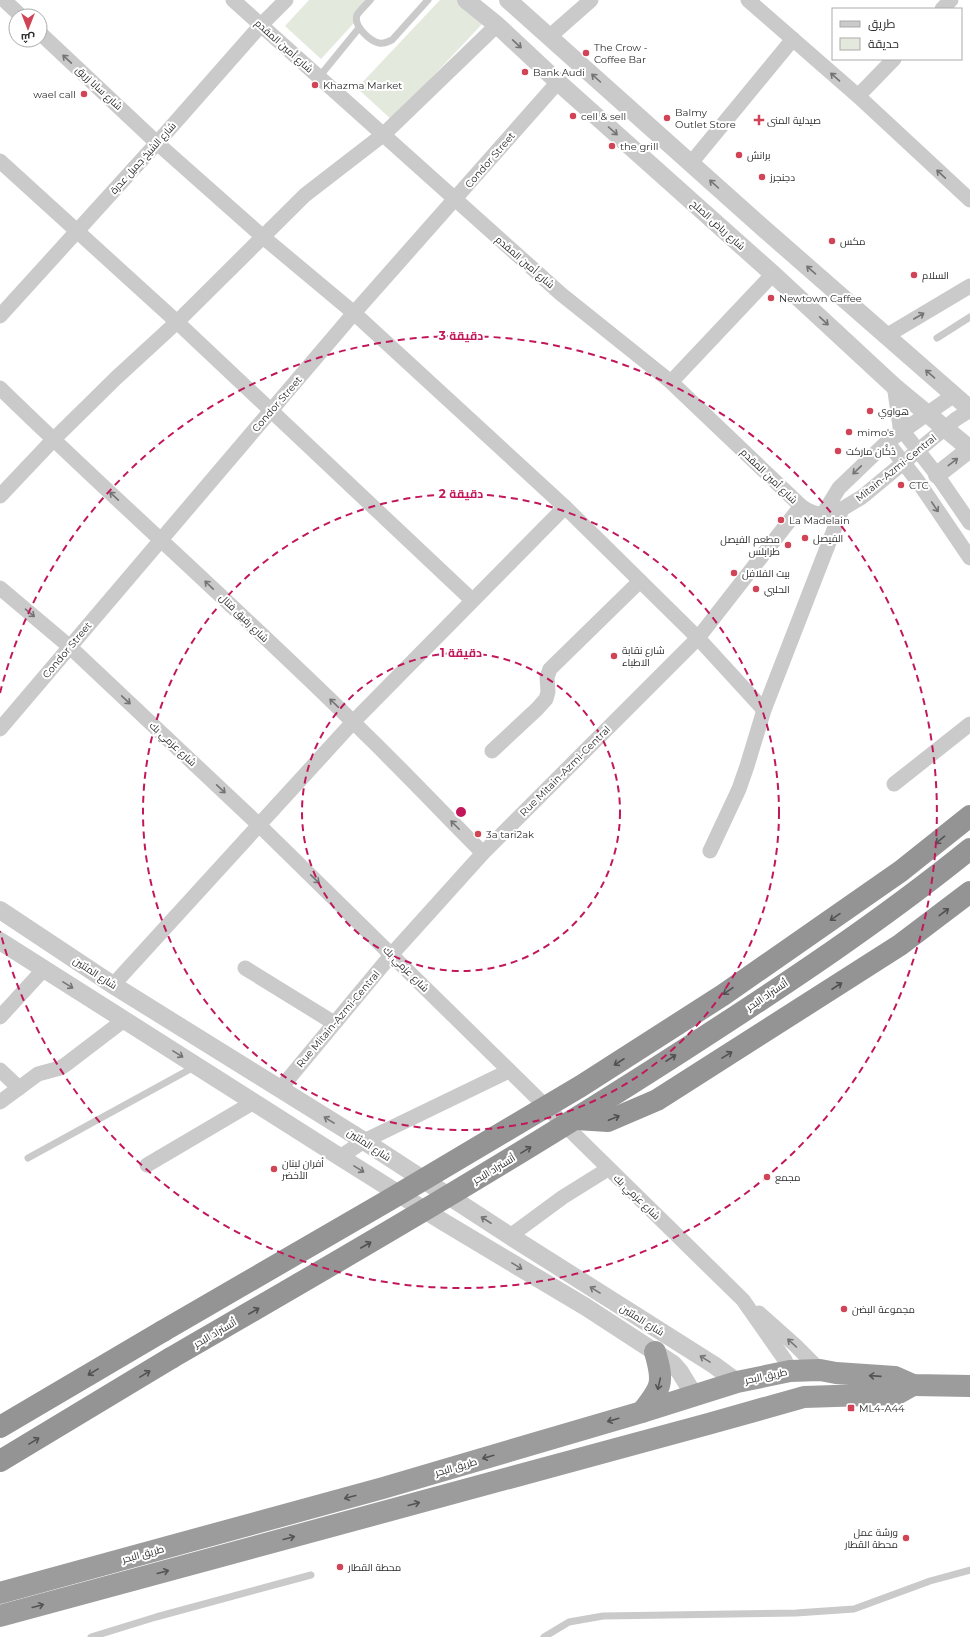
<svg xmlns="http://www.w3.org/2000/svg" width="970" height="1637" font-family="Montserrat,Cairo,sans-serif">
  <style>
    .green { fill: #e4e9dd }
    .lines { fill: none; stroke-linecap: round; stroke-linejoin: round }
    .service { stroke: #cacaca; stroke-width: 7 }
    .minor { stroke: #cacaca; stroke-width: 15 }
    .tertiary { stroke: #cacaca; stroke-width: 18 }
    .trunk { stroke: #9c9c9c; stroke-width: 22 }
    .motorway { stroke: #949494; stroke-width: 22 }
    .motorway-bridge { stroke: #949494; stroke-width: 22 }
    .oneway { stroke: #747474 }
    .oneway2 { stroke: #515151 }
    .oneway3 { stroke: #545454 }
    .ring { fill: none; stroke: #c2185b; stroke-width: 2; stroke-dasharray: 7 5 }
    .poi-dot { fill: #d04456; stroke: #fff; stroke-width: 1.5 }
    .labels { text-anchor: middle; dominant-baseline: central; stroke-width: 4; stroke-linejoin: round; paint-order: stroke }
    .street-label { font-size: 10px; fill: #2d2d2d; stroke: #fff }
    .poi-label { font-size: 10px; fill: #2d2d2d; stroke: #fff; text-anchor: start }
    .centre { fill: #c2185b; stroke: #fff; stroke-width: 2 }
    .ring-label { font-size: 12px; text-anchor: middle; font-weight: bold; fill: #c2185b; stroke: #fff; stroke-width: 4; stroke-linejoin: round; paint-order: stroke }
  </style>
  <rect width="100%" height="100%" fill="#fff"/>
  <!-- green -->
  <g class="green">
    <polygon points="309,0 375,0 321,59 285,26"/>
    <polygon points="440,0 461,0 484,22 392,120 357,88"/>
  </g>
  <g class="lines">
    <!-- service -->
    <g class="service">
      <path d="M370,0C366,5 360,10 357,15C353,26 370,41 379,43C385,44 387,42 392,40L428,0"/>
      <polyline points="319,77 359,28"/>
      <polyline points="937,338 970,317"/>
      <polyline points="28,1158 194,1067"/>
      <polyline points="91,1637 156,1617 311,1575"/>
      <polyline points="544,1637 569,1622 603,1616 796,1613 854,1609 930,1581 970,1570"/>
    </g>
    <!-- minor -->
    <g class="minor">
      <polyline points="4,0 21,16"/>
      <path d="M233,0L561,294L671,382L801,506C808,511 814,514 823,514"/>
      <polyline points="748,0 858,96 970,200"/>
      <polyline points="942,9 951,0"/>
      <polyline points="40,33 157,143 263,237 354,313 565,507 698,638 764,710"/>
      <polyline points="549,37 591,0"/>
      <polyline points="858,96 894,59"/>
      <polyline points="0,161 177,322 472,600"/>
      <polyline points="691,163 793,39"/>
      <polyline points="0,316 157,143 261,25 286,0"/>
      <polyline points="886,336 970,286"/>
      <polyline points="671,382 773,274"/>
      <path d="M0,388C116,501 237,608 352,721C397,764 439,809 483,853"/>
      <polyline points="954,395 887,442 839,488 823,514 842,509 862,497 956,419 970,410"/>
      <polyline points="902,430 937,475 970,523"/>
      <polyline points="887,442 917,480 970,558"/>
      <polyline points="0,496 53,440 116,378 177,322 305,195 384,134 497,25"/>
      <polyline points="0,588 70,647 259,825 743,1300 785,1360 790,1371"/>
      <polyline points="0,729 354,313 558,82"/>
      <polyline points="492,751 537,709 546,699 548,692 547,677 550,669 640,581"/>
      <polyline points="894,784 970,724"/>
      <polyline points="710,851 739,789 747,766 764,710 842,509"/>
      <polyline points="245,968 334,1023"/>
      <polyline points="113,985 353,722 565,507"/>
      <polyline points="0,1017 44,969"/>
      <polyline points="0,1070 19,1088"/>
      <polyline points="280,1089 392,954 483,853 698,638 801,506"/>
      <polyline points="0,1102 38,1074 60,1068 65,1065 124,1020"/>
      <polyline points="340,1157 364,1141 509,1071"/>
      <polyline points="147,1165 254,1102"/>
      <polyline points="510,1236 563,1197 608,1169"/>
      <polyline points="759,1313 795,1345 820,1370"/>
    </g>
    <!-- tertiary -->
    <g class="tertiary">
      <polyline points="466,0 497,25 558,82 773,274 896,388 970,449"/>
      <polyline points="508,0 762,227 970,409"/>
      <polyline points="896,388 902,430"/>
      <polyline points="937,475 970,449"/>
      <polyline points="0,910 113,985 364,1141 510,1236 714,1365 737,1382"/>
      <polyline points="0,941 340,1157 442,1221 586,1307 655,1352 673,1364 680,1372 694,1395"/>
    </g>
    <!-- trunk -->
    <g class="trunk">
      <path d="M642,1412C662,1387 664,1383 655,1352"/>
      <polyline points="0,1593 383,1488 642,1412 737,1382 790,1371 820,1370 836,1373 895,1377 913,1385 970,1386"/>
      <polyline points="0,1616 708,1424 804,1397 897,1394 913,1385"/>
    </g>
    <!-- motorway -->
    <g class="motorway">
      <polyline points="576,1119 608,1121 657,1100 900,945 970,892"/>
      <polyline points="0,1427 163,1331"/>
      <polyline points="0,1461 171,1358"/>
    </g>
    <!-- motorway-bridge -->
    <g class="motorway-bridge">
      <polyline points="163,1331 389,1200 581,1086 723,995 901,871 970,816"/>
      <path d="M171,1358C346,1257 520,1156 690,1046C786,984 881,921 970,849"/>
    </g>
  </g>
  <!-- one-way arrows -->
  <defs><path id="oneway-shaft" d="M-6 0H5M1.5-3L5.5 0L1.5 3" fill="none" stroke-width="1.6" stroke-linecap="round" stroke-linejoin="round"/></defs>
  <g class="oneway">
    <use href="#oneway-shaft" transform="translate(517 44) rotate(43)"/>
    <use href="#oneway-shaft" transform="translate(67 59) rotate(-137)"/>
    <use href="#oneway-shaft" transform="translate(835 77) rotate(-139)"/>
    <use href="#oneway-shaft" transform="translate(596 78) rotate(-138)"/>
    <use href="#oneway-shaft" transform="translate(613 131) rotate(42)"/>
    <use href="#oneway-shaft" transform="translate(941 174) rotate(-137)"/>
    <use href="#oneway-shaft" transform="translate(714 184) rotate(-138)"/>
    <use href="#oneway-shaft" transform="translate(811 270) rotate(-139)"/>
    <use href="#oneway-shaft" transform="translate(919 316) rotate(-30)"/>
    <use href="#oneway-shaft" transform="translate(824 321) rotate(43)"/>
    <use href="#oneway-shaft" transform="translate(930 374) rotate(-139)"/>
    <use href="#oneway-shaft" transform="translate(953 462) rotate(-38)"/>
    <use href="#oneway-shaft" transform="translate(857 470) rotate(136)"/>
    <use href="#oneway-shaft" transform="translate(114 496) rotate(-137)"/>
    <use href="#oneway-shaft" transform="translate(935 507) rotate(56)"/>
    <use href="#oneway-shaft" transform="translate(209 585) rotate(-136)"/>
    <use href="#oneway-shaft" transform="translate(30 613) rotate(40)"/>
    <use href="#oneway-shaft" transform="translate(126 700) rotate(43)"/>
    <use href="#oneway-shaft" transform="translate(334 703) rotate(-136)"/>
    <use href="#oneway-shaft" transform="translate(221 789) rotate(43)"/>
    <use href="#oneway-shaft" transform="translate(455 825) rotate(-135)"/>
    <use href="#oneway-shaft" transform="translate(315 879) rotate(44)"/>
    <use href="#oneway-shaft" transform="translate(68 985) rotate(32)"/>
    <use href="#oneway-shaft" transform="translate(178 1054) rotate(32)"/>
    <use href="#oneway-shaft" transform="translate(329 1120) rotate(-148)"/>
    <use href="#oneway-shaft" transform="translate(359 1169) rotate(32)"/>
    <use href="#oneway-shaft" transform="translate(486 1220) rotate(-147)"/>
    <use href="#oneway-shaft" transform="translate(517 1266) rotate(31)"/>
    <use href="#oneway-shaft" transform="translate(595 1290) rotate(-148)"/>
    <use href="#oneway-shaft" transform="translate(792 1343) rotate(-138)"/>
    <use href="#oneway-shaft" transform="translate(705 1359) rotate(-148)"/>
  </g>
  <g class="oneway2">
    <use href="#oneway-shaft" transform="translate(940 840) rotate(141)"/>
    <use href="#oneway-shaft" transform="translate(944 912) rotate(-37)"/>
    <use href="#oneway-shaft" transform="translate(835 917) rotate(145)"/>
    <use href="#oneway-shaft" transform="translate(837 986) rotate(-33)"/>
    <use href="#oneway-shaft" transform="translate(728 991) rotate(145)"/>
    <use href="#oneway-shaft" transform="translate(727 1055) rotate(-32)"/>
    <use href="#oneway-shaft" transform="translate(671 1058) rotate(-33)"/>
    <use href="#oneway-shaft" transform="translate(619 1062) rotate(147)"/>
    <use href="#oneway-shaft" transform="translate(614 1118) rotate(-22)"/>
    <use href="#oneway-shaft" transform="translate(526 1150) rotate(-31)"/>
    <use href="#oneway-shaft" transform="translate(366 1245) rotate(-30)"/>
    <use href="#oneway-shaft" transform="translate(254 1311) rotate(-30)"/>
    <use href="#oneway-shaft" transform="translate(93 1372) rotate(149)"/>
    <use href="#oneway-shaft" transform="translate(145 1374) rotate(-31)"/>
    <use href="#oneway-shaft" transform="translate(34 1441) rotate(-31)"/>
  </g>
  <g class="oneway3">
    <use href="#oneway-shaft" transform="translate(875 1376) rotate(-176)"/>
    <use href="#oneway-shaft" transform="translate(659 1384) rotate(103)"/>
    <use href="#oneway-shaft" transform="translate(613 1420) rotate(164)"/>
    <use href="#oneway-shaft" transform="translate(488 1457) rotate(164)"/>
    <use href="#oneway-shaft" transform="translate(350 1497) rotate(165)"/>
    <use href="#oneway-shaft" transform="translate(414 1504) rotate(-15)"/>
    <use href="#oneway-shaft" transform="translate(289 1538) rotate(-15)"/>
    <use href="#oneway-shaft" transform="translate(163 1572) rotate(-15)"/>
    <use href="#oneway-shaft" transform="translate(38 1606) rotate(-15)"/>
  </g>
  <!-- distance rings -->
  <g class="ring">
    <circle cx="461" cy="812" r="159"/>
    <circle cx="461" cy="812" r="318"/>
    <path d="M0 693A476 476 0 1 1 0 931"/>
  </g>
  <!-- markers -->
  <g class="poi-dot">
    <circle cx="586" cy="53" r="4"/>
    <circle cx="525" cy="72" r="4"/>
    <circle cx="315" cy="85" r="4"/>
    <circle cx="84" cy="94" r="4"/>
    <circle cx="573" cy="116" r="4"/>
    <circle cx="667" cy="118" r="4"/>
    <path d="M757 114h4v4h4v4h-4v4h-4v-4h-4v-4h4z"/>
    <circle cx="612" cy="146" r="4"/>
    <circle cx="739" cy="155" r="4"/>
    <circle cx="762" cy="177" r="4"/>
    <circle cx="832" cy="241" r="4"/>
    <circle cx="914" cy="275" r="4"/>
    <circle cx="771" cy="298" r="4"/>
    <circle cx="870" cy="411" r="4"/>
    <circle cx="849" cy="432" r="4"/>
    <circle cx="838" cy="451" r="4"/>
    <circle cx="901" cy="485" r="4"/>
    <circle cx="781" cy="520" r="4"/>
    <circle cx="805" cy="538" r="4"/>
    <circle cx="788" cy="545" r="4"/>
    <circle cx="734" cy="573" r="4"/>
    <circle cx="756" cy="589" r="4"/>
    <circle cx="614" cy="656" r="4"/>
    <circle cx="478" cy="834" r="4"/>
    <circle cx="274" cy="1169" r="4"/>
    <circle cx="767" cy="1177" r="4"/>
    <circle cx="844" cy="1309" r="4"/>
    <rect x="847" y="1404" width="8" height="8" rx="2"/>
    <circle cx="906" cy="1538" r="4"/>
    <circle cx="340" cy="1567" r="4"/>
  </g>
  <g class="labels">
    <!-- street labels -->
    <g class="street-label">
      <text transform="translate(284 46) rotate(42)">شارع أمين المقدم</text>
      <text transform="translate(99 88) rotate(43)">شارع سابا زريق</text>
      <text transform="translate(143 158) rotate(-48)">شارع الشيخ جميل عدرة</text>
      <text transform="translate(490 160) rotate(-49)">Condor Street</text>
      <text transform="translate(718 225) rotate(42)">شارع رياض الصلح</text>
      <text transform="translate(525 262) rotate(41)">شارع أمين المقدم</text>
      <text transform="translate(277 404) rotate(-49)">Condor Street</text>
      <text transform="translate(896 468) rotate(-39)">Mitain-Azmi-Central</text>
      <text transform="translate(769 476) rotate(44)">شارع أمين المقدم</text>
      <text transform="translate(244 618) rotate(44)">شارع رفيق فتال</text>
      <text transform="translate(67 650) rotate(-50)">Condor Street</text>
      <text transform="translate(173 744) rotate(43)">شارع عزمي بك</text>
      <text transform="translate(565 771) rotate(-45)">Rue Mitain-Azmi-Central</text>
      <text transform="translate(406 969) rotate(45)">شارع عزمي بك</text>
      <text transform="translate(95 973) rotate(33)">شارع المئتين</text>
      <text transform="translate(767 995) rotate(-34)">أتستراد البحر</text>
      <text transform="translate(338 1019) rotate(-50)">Rue Mitain-Azmi-Central</text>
      <text transform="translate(369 1145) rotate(33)">شارع المئتين</text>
      <text transform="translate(494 1169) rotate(-31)">أتستراد البحر</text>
      <text transform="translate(637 1197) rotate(44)">شارع عزمي بك</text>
      <text transform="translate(642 1320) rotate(32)">شارع المئتين</text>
      <text transform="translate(215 1333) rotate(-30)">أتستراد البحر</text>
      <text transform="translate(766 1376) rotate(-12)">طريق البحر</text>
      <text transform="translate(456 1467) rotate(-16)">طريق البحر</text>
      <text transform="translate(143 1554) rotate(-15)">طريق البحر</text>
    </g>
    <!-- poi labels -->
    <g class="poi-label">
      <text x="594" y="47">The Crow -<tspan x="594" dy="12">Coffee Bar</tspan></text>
      <text x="533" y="72">Bank Audi</text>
      <text x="323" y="85">Khazma Market</text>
      <text x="76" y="94" text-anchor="end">wael call</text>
      <text x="675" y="112">Balmy<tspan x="675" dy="12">Outlet Store</tspan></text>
      <text x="581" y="116">cell &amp; sell</text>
      <text x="767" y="120">صيدلية المنى</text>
      <text x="620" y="146">the grill</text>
      <text x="747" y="155">برانش</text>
      <text x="770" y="177">دجنجرز</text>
      <text x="840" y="241">مكس</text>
      <text x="922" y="275">السلام</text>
      <text x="779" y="298">Newtown Caffee</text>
      <text x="878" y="411">هواوي</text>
      <text x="857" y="432">mimo's</text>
      <text x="846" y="451">دُكَّان ماركت</text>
      <text x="909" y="485">CTC</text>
      <text x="789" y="520">La Madelain</text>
      <text x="813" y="538">الفيصل</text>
      <text x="780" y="539" text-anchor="end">مطعم الفيصل<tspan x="780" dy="12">طرابلس</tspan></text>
      <text x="742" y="573">بيت الفلافل</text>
      <text x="764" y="589">الحلبي</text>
      <text x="622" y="650">شارع نقابة<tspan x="622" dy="12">الاطباء</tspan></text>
      <text x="486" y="834">3a tari2ak</text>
      <text x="282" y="1163">أفران لبنان<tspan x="282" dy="12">الأخضر</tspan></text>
      <text x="775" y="1177">مجمع</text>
      <text x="852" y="1309">مجموعة البضن</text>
      <text x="859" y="1408">ML4-A44</text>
      <text x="898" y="1532" text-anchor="end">ورشة عمل<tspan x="898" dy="12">محطة القطار</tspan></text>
      <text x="348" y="1567">محطة القطار</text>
    </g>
  </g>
  <circle cx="461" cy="812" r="6" class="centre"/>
  <g class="ring-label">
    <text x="461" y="340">3 دقيقة</text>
    <text x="461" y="498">2 دقيقة</text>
    <text x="461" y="657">1 دقيقة</text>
  </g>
  <!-- legend -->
  <rect x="832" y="8" width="130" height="52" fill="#ffffff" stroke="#ababab"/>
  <rect x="840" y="21" width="20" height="6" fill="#cacaca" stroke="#ababab"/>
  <text x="868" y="28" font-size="12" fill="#2d2d2d">طريق</text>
  <rect x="840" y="38" width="20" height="12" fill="#e4e9dd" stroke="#ababab"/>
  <text x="868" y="48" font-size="12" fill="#2d2d2d">حديقة</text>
  <!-- north arrow -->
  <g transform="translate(28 28) rotate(180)"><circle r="19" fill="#ffffff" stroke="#ababab"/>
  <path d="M0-3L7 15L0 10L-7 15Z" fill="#d04456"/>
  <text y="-6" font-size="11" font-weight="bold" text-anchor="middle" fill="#2d2d2d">ش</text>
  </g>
</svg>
